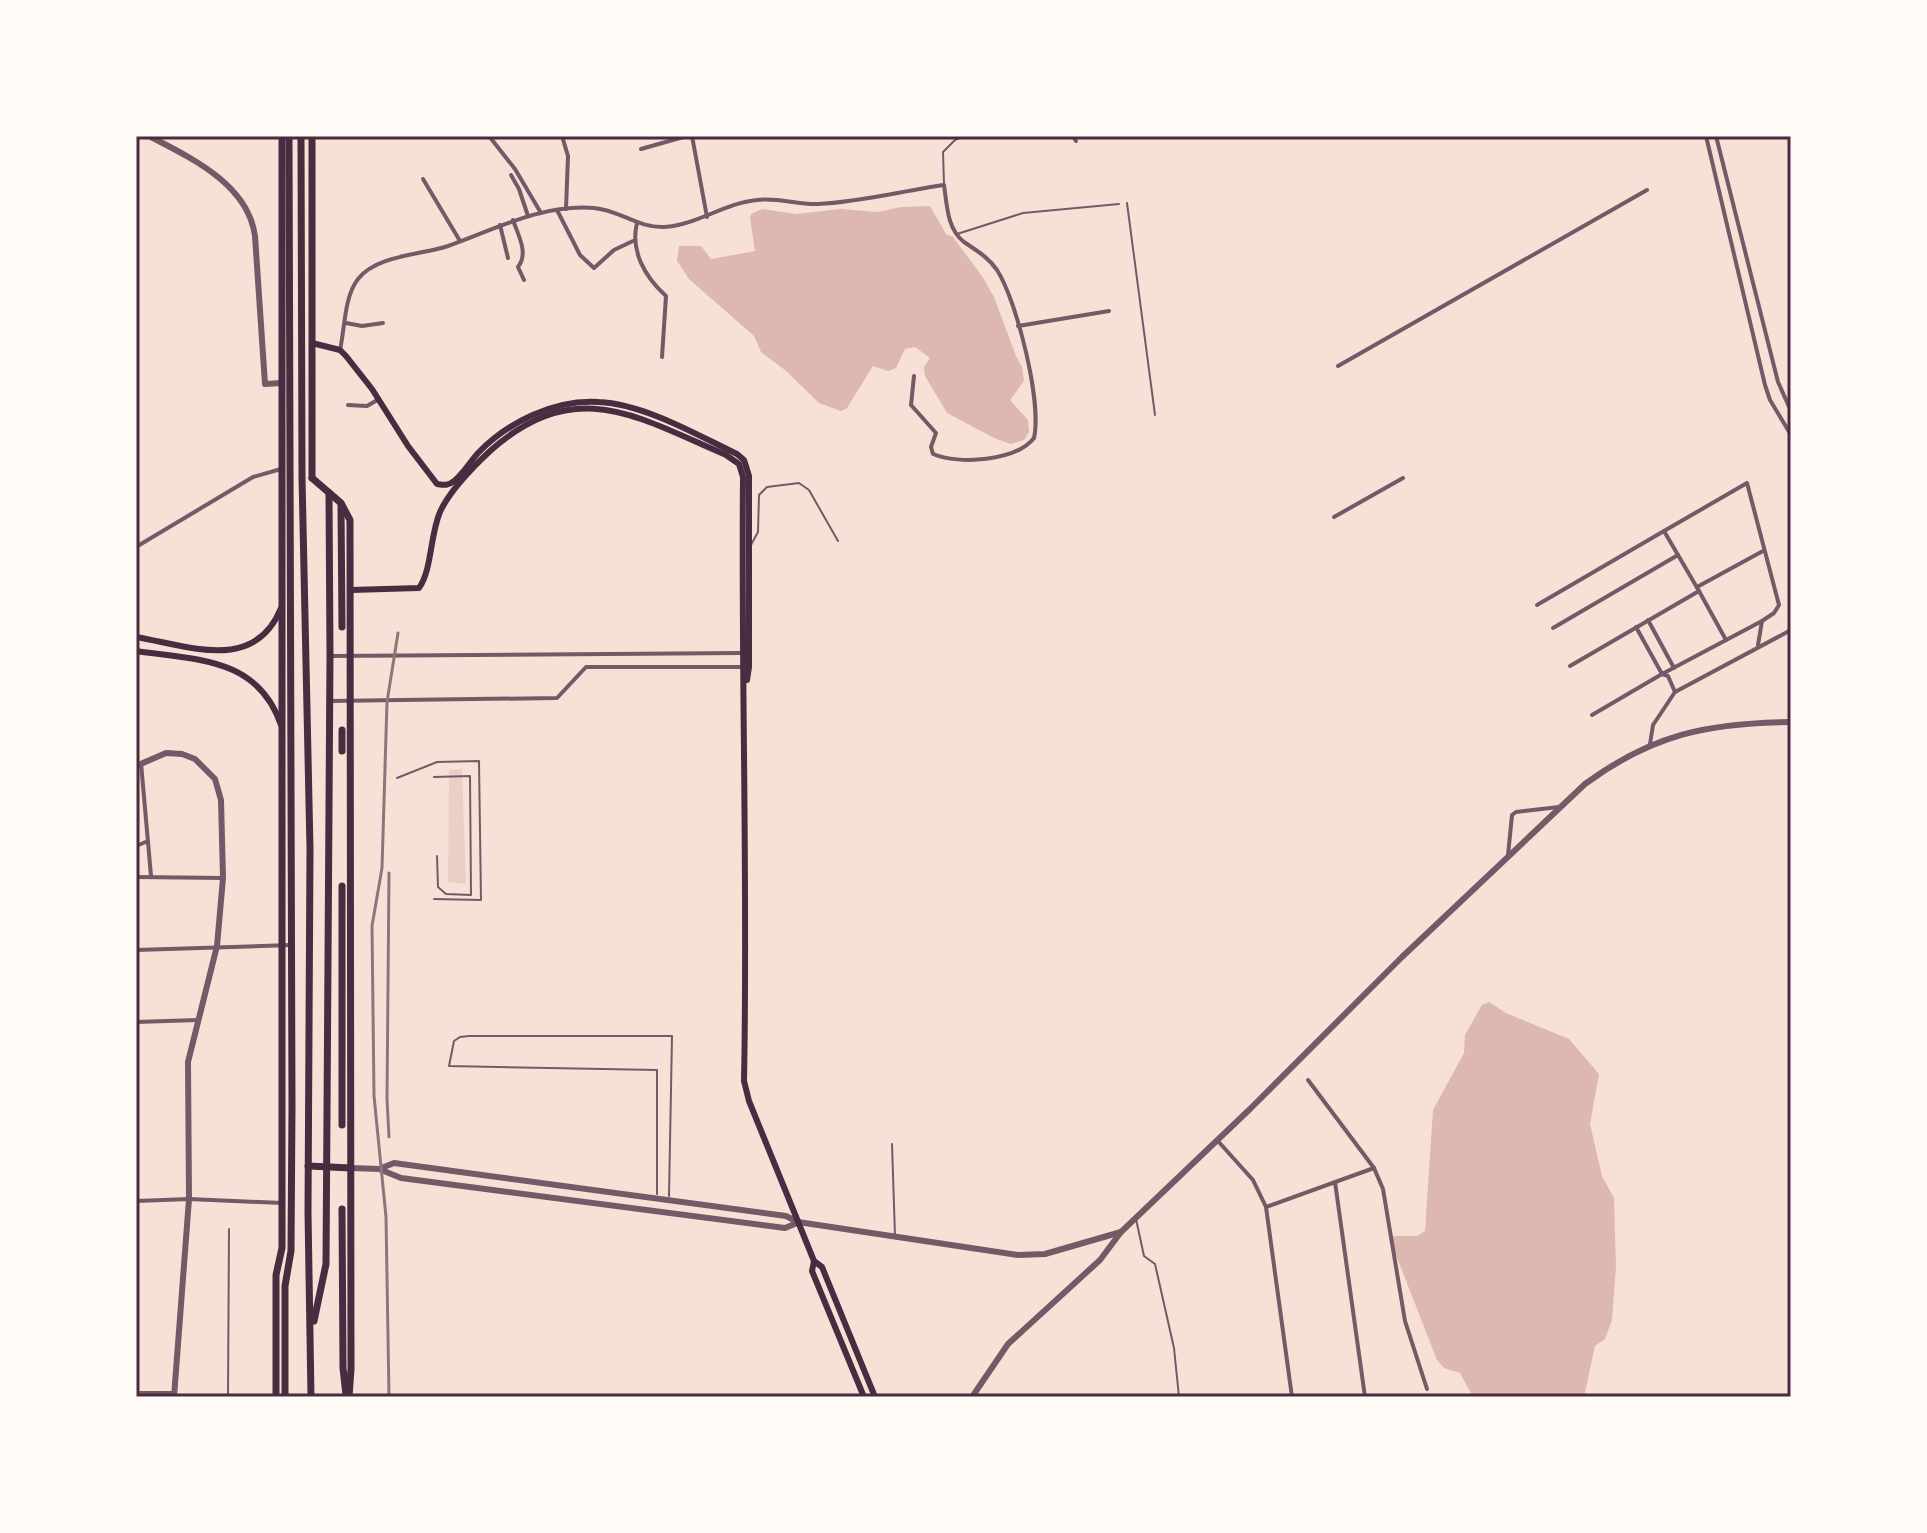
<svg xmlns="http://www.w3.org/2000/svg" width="1927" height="1533" font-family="Barlow,sans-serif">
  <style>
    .green { fill: #ebcfc5 }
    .water { fill: #dcb8b0 }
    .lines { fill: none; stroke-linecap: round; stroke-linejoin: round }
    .service { stroke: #755966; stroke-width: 2 }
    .minor { stroke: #755966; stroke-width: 4 }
    .tertiary { stroke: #755966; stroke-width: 6 }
    .secondary { stroke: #4a2c40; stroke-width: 6 }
    .trunk { stroke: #4a2c40; stroke-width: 7 }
    .rail { stroke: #8f747c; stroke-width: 3 }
    .neatline { fill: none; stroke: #4a2c40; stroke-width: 3 }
  </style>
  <rect width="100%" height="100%" fill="#f7e1d7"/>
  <!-- green -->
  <polygon class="green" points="462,769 466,884 448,882 449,770"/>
  <!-- water -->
  <g class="water">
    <polygon points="930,206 946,234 953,237 982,276 994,297 1016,356 1022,367 1024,381 1010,400 1028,420 1029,432 1024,440 1011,444 994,438 947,413 925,376 924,367 930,358 915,347 905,349 896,368 888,371 873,366 847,408 841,411 819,403 785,370 761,352 754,336 689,279 677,261 679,246 701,246 711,259 755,251 750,218 751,214 762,209 796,214 841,209 878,212 901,207"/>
    <polygon points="1489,1002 1506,1013 1569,1039 1599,1074 1590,1124 1602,1176 1614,1198 1616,1267 1612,1320 1605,1339 1595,1346 1584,1397 1473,1397 1460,1373 1444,1368 1437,1360 1394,1250 1391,1236 1417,1236 1425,1231 1433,1110 1464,1053 1465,1035 1482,1005"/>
  </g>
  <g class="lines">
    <!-- service -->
    <g class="service">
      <polyline points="944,184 943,152 955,140 964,136"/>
      <polyline points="1127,203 1155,415"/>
      <polyline points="957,234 1023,213 1119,204"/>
      <polyline points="751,545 758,532 759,495 767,487 799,483 809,490 838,541"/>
      <polyline points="434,777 470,776 471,895 446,894 438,887 437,856"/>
      <polyline points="397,778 437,762 479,761 481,900 434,899"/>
      <polyline points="892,1144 895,1236"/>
      <polyline points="657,1194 657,1070 449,1066 454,1041 460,1037 469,1036 672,1036 669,1196"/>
      <polyline points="1136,1219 1144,1256 1155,1264 1174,1348 1179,1397"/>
      <polyline points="228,1397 229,1229"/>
    </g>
    <!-- minor -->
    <g class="minor">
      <polyline points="489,136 515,169 541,213"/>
      <polyline points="562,136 568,156 566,209"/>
      <polyline points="692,136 707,217"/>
      <polyline points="1073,136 1076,141"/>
      <polyline points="1706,136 1765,385 1770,400 1791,435"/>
      <polyline points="1716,136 1778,382 1791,411"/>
      <polyline points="641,149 687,136"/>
      <polyline points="511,175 519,189 528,216"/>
      <polyline points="423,179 460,241"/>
      <polyline points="557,210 580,255 594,268 614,250 633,241"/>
      <path d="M513,220C518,235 529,253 518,267L524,280"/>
      <path d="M637,223C630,251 645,277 666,296L662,357"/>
      <polyline points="500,225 508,258"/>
      <polyline points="346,323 362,326 383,323"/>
      <polyline points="1018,326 1109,311"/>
      <path d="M340,350C345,328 344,297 358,279C377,255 421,255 448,246C496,229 541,204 594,208C619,210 638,228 664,227C697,225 725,203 757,200C777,197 798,205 818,204C860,202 902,191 944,185C947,205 947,229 964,242C977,251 988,257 997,270C1017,301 1042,402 1034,438C1016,461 959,465 933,454L931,447L936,433L911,405L914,376"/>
      <polyline points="1338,366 1647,190"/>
      <polyline points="348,405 367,406 379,399"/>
      <polyline points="1334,517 1403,478"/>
      <polyline points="136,547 253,477 281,469"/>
      <polyline points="1697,587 1763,551"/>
      <polyline points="1537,605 1664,531 1699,591"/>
      <polyline points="1648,620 1674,668"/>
      <polyline points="1636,627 1662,674 1668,676 1675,692"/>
      <polyline points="1553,628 1678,555"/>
      <polyline points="1758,645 1762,621"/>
      <polyline points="330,656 742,653"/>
      <polyline points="1570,666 1699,591 1726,640"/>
      <polyline points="329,701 557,698 586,667 743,667"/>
      <polyline points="1592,715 1662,674 1762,621 1774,613 1779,605 1747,483 1664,531"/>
      <polyline points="1650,744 1653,725 1675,692 1791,630"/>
      <polyline points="141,763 151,876"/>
      <polyline points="136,846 148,841"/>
      <polyline points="1508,855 1512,815 1516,812 1559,807"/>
      <polyline points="136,877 223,878"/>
      <polyline points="136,950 291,945"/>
      <polyline points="136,1022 198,1020"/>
      <polyline points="1308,1080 1374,1168"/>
      <polyline points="1217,1140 1253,1180 1266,1207 1292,1397"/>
      <polyline points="1335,1182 1365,1397"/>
      <polyline points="136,1201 189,1199 282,1203"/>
      <polyline points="1266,1207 1374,1168 1383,1189 1405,1321 1427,1389"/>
      <polyline points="136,1393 174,1393"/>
    </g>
    <!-- tertiary -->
    <g class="tertiary">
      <path d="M149,136C191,158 248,184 255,236L265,384L282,383"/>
      <polyline points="136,766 166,753 182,754 195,759 215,779 221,800 223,878 217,946 188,1062 189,1199 174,1397"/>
      <polyline points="351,1168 379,1169 394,1163 786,1216 798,1222 1018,1255 1045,1254 1121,1232"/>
      <polyline points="379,1169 401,1178 785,1228 797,1223"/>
      <path d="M972,1397L1008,1344L1100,1260L1121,1232L1250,1109L1402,957L1585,784C1653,734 1708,723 1791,722"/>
    </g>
    <!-- secondary -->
    <g class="secondary">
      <path d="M312,343L340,350L346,356L372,389L408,446L437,484C444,485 448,486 454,481C463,474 470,462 478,453C508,422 555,399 599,402C644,404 697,435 737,454L744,460L749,476V667L747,680"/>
      <path d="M351,590L419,588C432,570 430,535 440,512C449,492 474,466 490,451C576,375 637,417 726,455L739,464L743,477C741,678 748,879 744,1081L749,1101L814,1261L822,1267L875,1397"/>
      <path d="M136,637C189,646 255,673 281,608"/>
      <path d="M136,651C196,660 258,657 281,725"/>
      <polyline points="814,1261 812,1271 864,1397"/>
    </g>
    <!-- trunk -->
    <g class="trunk">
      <polyline points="301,136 302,477 310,849 308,1212 311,1397"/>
      <polyline points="312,478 341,503 350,520 351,1369 349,1397"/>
      <polyline points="312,478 312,136"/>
      <polyline points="341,505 342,627"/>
      <polyline points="342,751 342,730"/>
      <polyline points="342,886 342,1125"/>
      <polyline points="308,1166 351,1168"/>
      <polyline points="342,1209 343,1368 346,1395"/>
      <polyline points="314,1321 326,1264 330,656 329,493"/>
      <polyline points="276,1397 276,1275 282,1248 282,136"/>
      <polyline points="285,1397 285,1286 291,1251 292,1107 289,136"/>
    </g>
    <!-- rail -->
    <g class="rail">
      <polyline points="389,873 387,1099 389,1137"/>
      <polyline points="389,1397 386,1217 374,1096 372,926 382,868 387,702 398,633"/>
    </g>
  </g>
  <!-- border -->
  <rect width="1927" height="1533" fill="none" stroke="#fffaf5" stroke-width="276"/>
  <rect x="138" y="138" width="1651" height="1257" class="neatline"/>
</svg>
